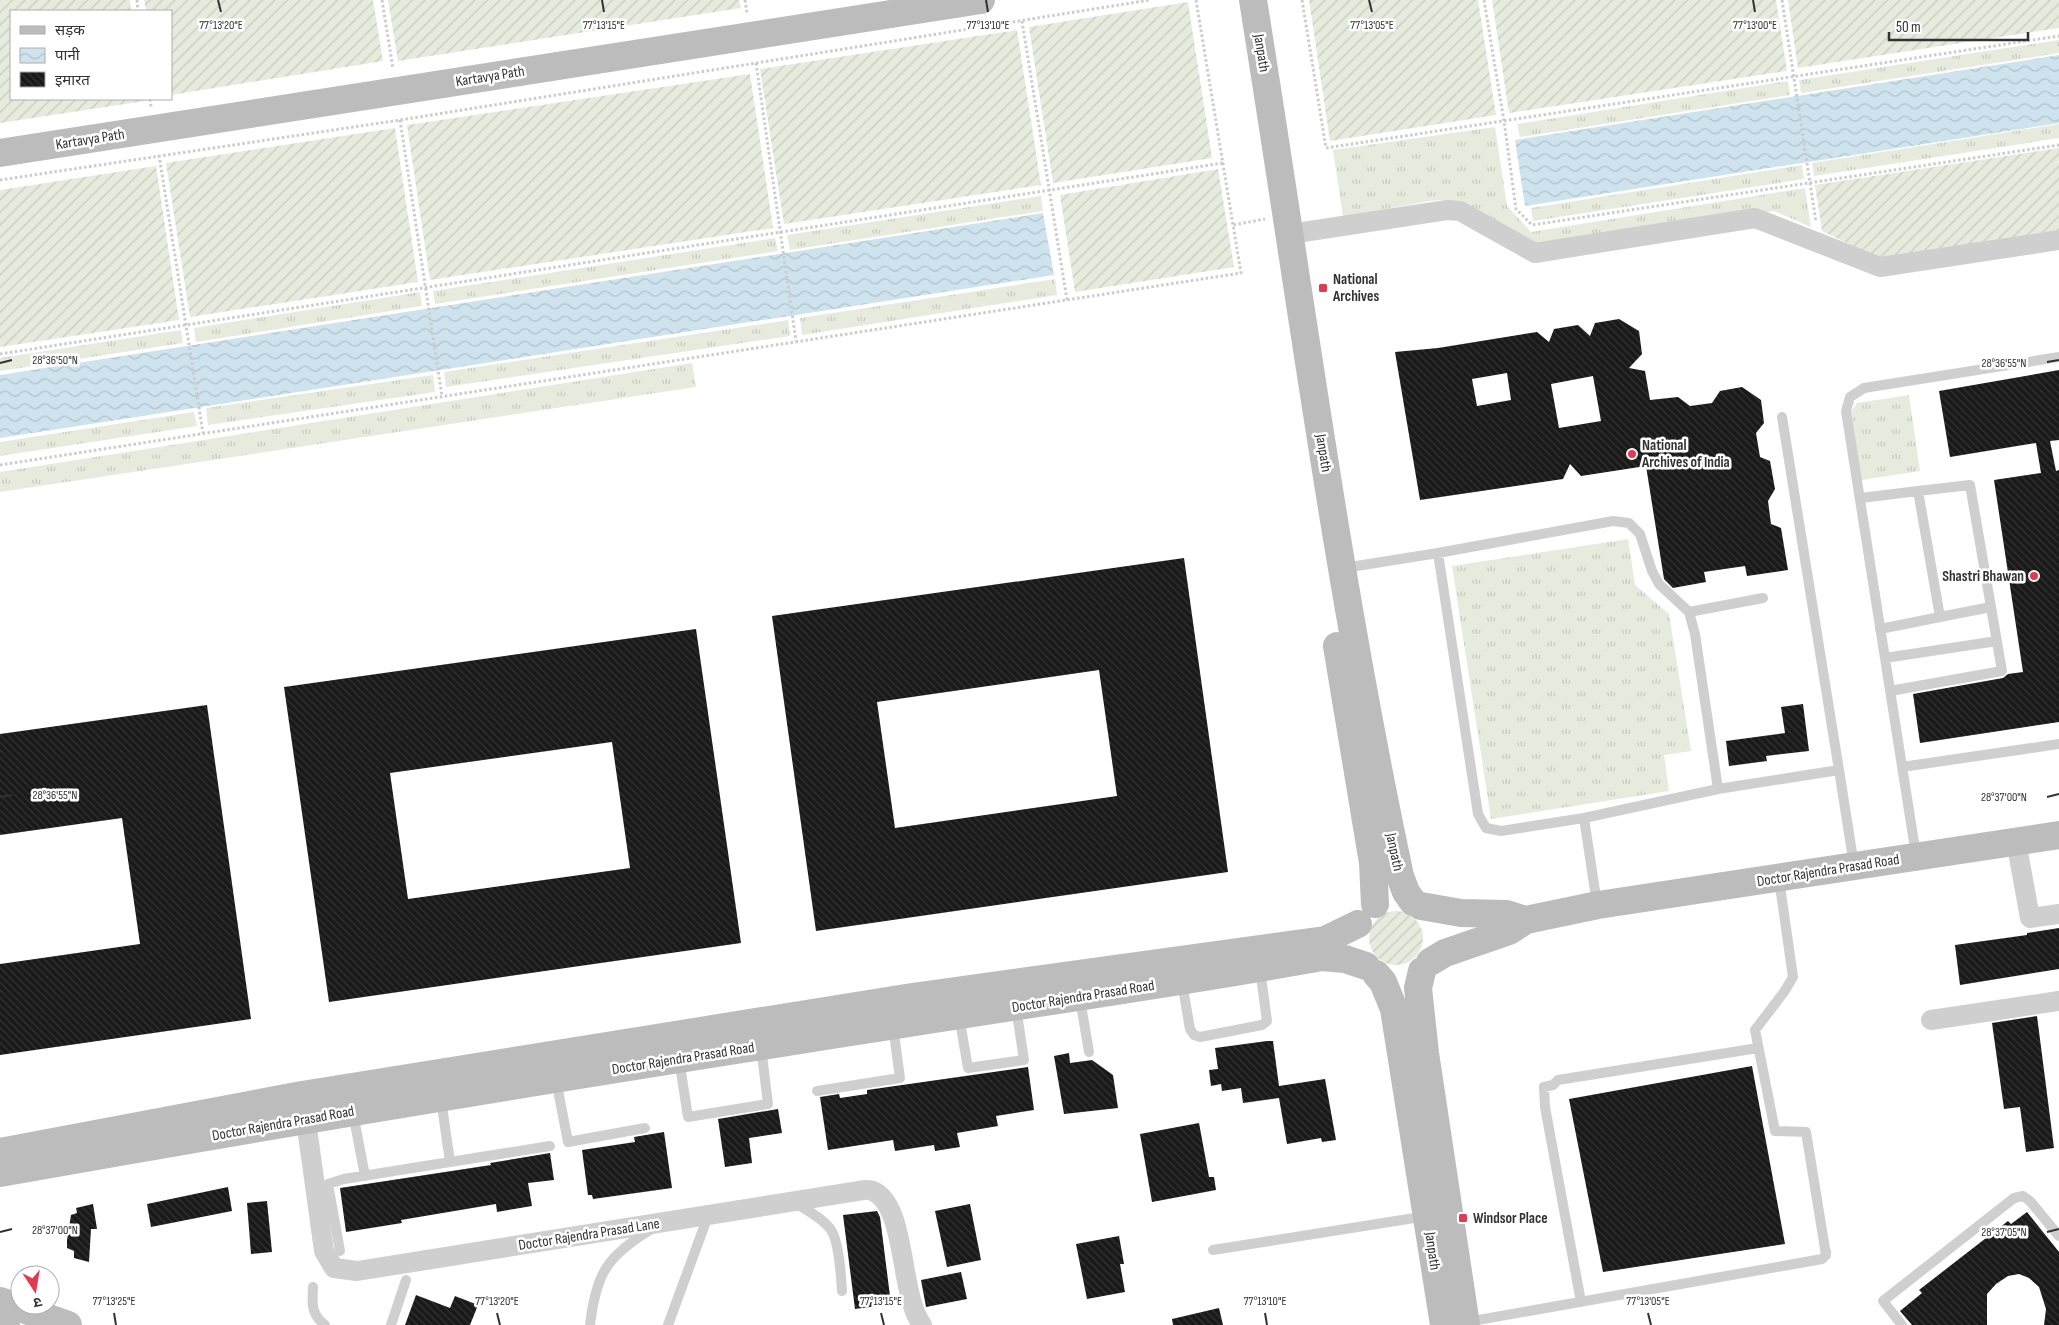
<svg xmlns="http://www.w3.org/2000/svg" width="2059" height="1325" viewBox="0 0 2059 1325" font-family="'Sofia Sans Condensed','Noto Sans Devanagari',sans-serif">
	<style>
		.grass { fill: url(#grass-tufts) }
		.garden { fill: url(#garden-furrows) }
		.water { fill: url(#water-waves) }
		.building { fill: url(#building-back-hatch); fill-rule: evenodd }
		.lines { fill: none; stroke-linecap: round; stroke-linejoin: round }
		.path { stroke: #ccc; stroke-width: 3; stroke-dasharray: 2.5 2.5; stroke-linecap: butt }
		.lane { stroke: #cfcfcf; stroke-width: 10 }
		.street { stroke: #cfcfcf; stroke-width: 20 }
		.secondary { stroke: #bcbcbc; stroke-width: 28 }
		.ticks { fill: none; stroke: #323232; stroke-width: 2 }
		.poi-dot { fill: #e43a51; stroke: #fff; stroke-width: 2 }
		.labels { text-anchor: middle; stroke-width: 5; stroke-linejoin: round; paint-order: stroke }
		.street-label { font-size: 15px; fill: #323232; stroke: #fff }
		.poi-label { font-size: 15px; font-weight: bold; fill: #323232; stroke: #fff; text-anchor: start }
		.ticks-label { font-size: 12px; text-anchor: middle; fill: #323232; stroke: #fff; stroke-width: 5; stroke-linejoin: round; paint-order: stroke }
	</style>
	<defs>
		<pattern id="grass-tufts" width="24" height="20" patternUnits="userSpaceOnUse" patternTransform="scale(1.25)"><rect width="24" height="20" fill="#e6ebde"/><path d="M3 7l-1-3M5 7V3M7 7l1-3M15 17l-1-3M17 17v-4M19 17l1-3" fill="none" stroke="#c6cabf"/></pattern>
		<pattern id="garden-furrows" width="10" height="10" patternUnits="userSpaceOnUse" patternTransform="scale(1.25)"><rect width="10" height="10" fill="#e6ebde"/><path d="M-1 1l2-2M0 10L10 0M9 11l2-2" fill="none" stroke="#c6cabf"/></pattern>
		<pattern id="water-waves" width="16" height="10" patternUnits="userSpaceOnUse" patternTransform="scale(1.25)"><rect width="16" height="10" fill="#cee3ed"/><path d="M0 5q4-4 8 0t8 0" fill="none" stroke="#b1c3cc"/></pattern>
		<pattern id="building-back-hatch" width="6" height="6" patternUnits="userSpaceOnUse" patternTransform="scale(1.25)"><rect width="6" height="6" fill="#191919"/><path d="M-1 5l2 2M0 0l6 6M5-1l2 2" fill="none" stroke="#323232"/></pattern>
	</defs>
	<rect width="100%" height="100%" fill="#fff"/>
	<path class="grass" d="M2059,40V53L1801,93L1799,80Z
		M1788,81L1790,95L1520,137L1517,124Z
		M2059,124V138L1814,176L1812,163Z
		M1495,127L1507,206L1531,232L1805,188L1811,227L1774,211L1535,246L1466,203L1441,200L1429,201L1343,217L1333,150Z
		M1802,165L1804,179L1533,221L1531,208Z
		M1041,196L1043,211L790,250L787,235Z
		M775,238L778,251L435,304L433,291Z
		M1055,279L1057,295L802,335L800,318Z
		M420,292L422,306L196,342L194,328Z
		M788,320L790,336L446,387L444,372Z
		M181,330L183,343L0,371V358Z
		M692,363L696,387L0,492V472Z
		M433,375L435,392L208,425L206,408Z
		M1909,395L1920,471L1861,480L1851,412L1857,403Z
		M194,412L197,426L0,456V442Z
		M1628,539L1635,585L1669,614L1691,751L1664,755L1669,791L1491,819L1452,566Z"/>
	<path class="garden" d="M0,0H130L131,11H11V99H144L145,101L0,123Z
		M144,0H373L383,61L171,95V11H146Z
		M388,0H739L741,8L398,61Z
		M1309,0H1478L1496,115L1330,141Z
		M1492,0H1776L1787,71L1509,113Z
		M1788,0H2059V28L1798,68Z
		M1188,2L1212,158L1053,183L1029,27Z
		M1017,30L1041,185L784,224L760,69Z
		M750,74L773,228L430,280L407,125Z
		M395,128L418,282L190,317L166,163Z
		M2059,148V230L1880,259L1822,231L1815,185Z
		M156,166L179,320L0,347V190Z
		M1218,169L1234,267L1075,292L1060,195Z
		M1369 938a27 27 0 1 1 54 0a27 27 0 1 1-54 0Z"/>
	<path class="water" d="M2059,55V123L1525,206L1515,140Z
		M1043,213L1054,275L0,438V375Z"/>
	<path class="building" d="M1619,319L1639,331L1642,354L1629,368L1645,371L1650,400L1678,397L1690,406L1712,403L1720,391L1742,387L1761,400L1764,423L1756,433L1760,457L1770,461L1775,489L1768,501L1771,524L1781,528L1788,570L1747,576L1745,566L1704,572L1706,582L1673,588L1664,579L1646,466L1581,476L1570,464L1563,479L1420,500L1395,352L1438,348L1537,332L1549,342L1554,329L1578,325L1590,336L1595,323ZM1507,373L1511,400L1477,406L1472,379ZM1593,376L1601,421L1559,428L1551,384Z
		M2059,370V440L2050,441L2056,471L2059,470V722L1920,743L1913,694L2003,678L2008,674L2023,672L1994,480L2041,473L2036,443L1950,457L1939,391Z
		M1184,558L1228,872L816,931L772,616ZM1099,670L1117,796L895,828L877,702Z
		M696,629L741,943L329,1002L284,687ZM612,742L630,868L408,899L390,773Z
		M1803,704L1809,751L1766,756L1767,761L1729,766L1726,741L1785,733L1781,707Z
		M207,705L251,1019L0,1055V964L140,944L122,818L0,835V734Z
		M2059,928V969L1960,985L1955,945L2027,935V933Z
		M2037,1016L2054,1148L2026,1152L2020,1107L2004,1109L1992,1023Z
		M1267,1041H1273L1279,1086L1325,1079L1336,1140L1322,1142L1321,1138L1287,1144L1279,1098L1243,1103L1241,1088L1222,1091L1221,1084L1211,1086L1209,1070L1218,1069L1215,1048Z
		M1069,1053L1070,1063L1092,1060L1113,1075L1118,1108L1064,1114L1054,1056Z
		M1752,1066L1785,1244L1603,1272L1569,1099Z
		M1028,1067L1034,1110L996,1116L998,1126L957,1133L960,1147L935,1151L934,1145L895,1151L893,1140L828,1150L820,1097L839,1094L840,1098L867,1094V1090Z
		M778,1109L782,1133L749,1138L752,1163L725,1167L718,1119Z
		M1199,1123L1209,1177H1214L1216,1190L1152,1202L1140,1134Z
		M664,1132L672,1188L593,1199L592,1195H588L582,1150L635,1142L634,1137Z
		M550,1153L554,1180L528,1183L532,1206L497,1212L496,1204L401,1220L402,1223L346,1232L340,1188L491,1165L490,1163Z
		M228,1187L232,1211L151,1227L147,1204Z
		M267,1201L272,1252L251,1254L247,1203Z
		M93,1204L97,1229H91L89,1262L74,1258V1251L67,1248V1240L71,1215L77,1213L76,1208Z
		M970,1204L981,1260L947,1267L935,1211Z
		M877,1211L880,1217L891,1304L855,1309L843,1215Z
		M2027,1212L2059,1252V1325H2044L2046,1309L2039,1287L2029,1278L2019,1274L2008,1276L1996,1284L1987,1294V1325H1912L1900,1311L1922,1293L1919,1290L2008,1221L2011,1224Z
		M1119,1236L1124,1264H1120L1125,1292L1087,1299L1076,1244Z
		M961,1272L967,1299L926,1307L921,1280Z
		M416,1295L450,1308L455,1296L478,1305L470,1325H405Z
		M1219,1308L1223,1325H1173L1172,1319Z"/>
	<g class="lines">
		<path class="path" d="M137,0L138,11
			M382,0L393,69
			M745,0L747,13
			M1196,0L1233,225
			M1302,0L1326,148L2059,36
			M1484,0L1504,121L1516,209L1532,225L2059,145
			M1782,0L1816,222
			M1022,21L1067,300
			M756,63L796,341
			M150,99L151,107
			M400,120L442,396
			M159,155L203,433
			M0,180L400,120L1150,0
			M0,354L1223,163
			M0,465L1241,273L1233,225L1265,219"/>
		<path class="lane" d="M1782,417L1839,770
			M1918,491L1970,485L1991,607L1940,617
			M1861,498L1918,491L1940,617L1880,629
			M1344,568L1438,553L1613,521L1629,523L1640,534L1652,571L1659,584L1689,612L1695,634L1718,789L1584,818L1501,831L1486,828L1478,814L1438,553
			M1689,612L1763,598
			M1885,658L1997,641
			M1890,691L2002,671L1991,607
			M1902,767L2059,744
			M1718,789L1839,770L1854,865
			M1584,818L1597,904
			M1916,855L1846,411L1850,397L1864,388L2059,357
			M1779,879L1793,977L1784,992L1755,1030L1775,1131L1806,1132L1826,1255
			M1182,982L1190,1029L1194,1035L1200,1037L1262,1025L1267,1021L1260,969
			M1080,999L1089,1052
			M959,1016L968,1068L1024,1060L1016,1007
			M679,1059L688,1117L768,1104L761,1047
			M556,1080L568,1142L645,1128
			M817,1091L900,1078L893,1026
			M441,1099L450,1162
			M353,1113L365,1176
			M794,1202C806,1210 823,1218 831,1230C839,1241 841,1276 842,1291
			M1213,1250L1427,1216
			M340,1251L328,1184L344,1179L550,1146
			M313,1287C312,1304 311,1314 325,1325
			M1581,1302L1545,1107L1544,1087L1553,1085L1558,1080L1758,1048
			M1467,1322L1822,1259L1826,1255V1251
			M391,1325L406,1280
			M590,1325C596,1274 607,1256 650,1230
			M668,1325L708,1216
			M1902,1325L1883,1301L2014,1198L2023,1196L2030,1201L2059,1236"/>
		<path class="street" d="M1290,234L1447,210L1460,211L1535,253L1755,218L1880,267L2059,240
			M2016,841L2030,918L2059,914
			M1931,1020L2059,1001
			M304,1106L324,1251L334,1268L357,1271L858,1191C863,1190 869,1189 873,1191C907,1206 899,1294 922,1325"/>
		<path class="secondary" d="M1253,0C1300,292 1338,586 1400,876L1406,892L1413,902
			M0,153L981,0
			M1337,646L1373,863L1375,904
			M1421,906L1461,913L1506,914L1526,920
			M1430,962L1445,953L1509,931L1526,920L1598,905L2059,835
			M1422,971L1418,988L1425,1053L1466,1325
			M1376,974L1383,982L1394,1009L1444,1325
			M0,1152L302,1095L912,997L1325,940L1358,924
			M0,1173C296,1120 593,1072 890,1026C1034,1003 1178,983 1322,957L1345,959L1366,966
			M0,1301L68,1325
			M0,1323L6,1325"/>
	</g>
	<path class="ticks" d="M218,0L221,12M602,0L604,12M986,0L988,12M1369,0L1372,12M1753,0L1755,12M2047,362L2059,360M0,363L12,360M0,797L12,795M2047,797L2059,794M0,1232L12,1229M2047,1232L2059,1229M114,1313L116,1325M497,1313L500,1325M881,1313L884,1325M1265,1313L1267,1325M1648,1313L1651,1325"/>
	<g class="poi-dot">
		<rect x="1318" y="283" width="10" height="10" rx="2.5"/>
		<circle cx="1632" cy="454" r="5"/>
		<circle cx="2034" cy="576" r="5"/>
		<rect x="1458" y="1213" width="10" height="10" rx="2.5"/>
	</g>
	<g class="labels">
		<g class="street-label">
			<text transform="translate(1262 53) rotate(81)" y="5">Janpath</text>
			<text transform="translate(490 76) rotate(-9)" y="5">Kartavya Path</text>
			<text transform="translate(90 139) rotate(-9)" y="5">Kartavya Path</text>
			<text transform="translate(1324 453) rotate(81)" y="5">Janpath</text>
			<text transform="translate(1395 852) rotate(78)" y="5">Janpath</text>
			<text transform="translate(1828 870) rotate(-9)" y="5">Doctor Rajendra Prasad Road</text>
			<text transform="translate(1083 996) rotate(-9)" y="5">Doctor Rajendra Prasad Road</text>
			<text transform="translate(683 1058) rotate(-9)" y="5">Doctor Rajendra Prasad Road</text>
			<text transform="translate(283 1123) rotate(-10)" y="5">Doctor Rajendra Prasad Road</text>
			<text transform="translate(589 1234) rotate(-9)" y="5">Doctor Rajendra Prasad Lane</text>
			<text transform="translate(1433 1251) rotate(82)" y="5">Janpath</text>
		</g>
		<g class="poi-label">
			<text x="1333" y="284">National<tspan x="1333" dy="17">Archives</tspan></text>
			<text x="1642" y="450">National<tspan x="1642" dy="17">Archives of India</tspan></text>
			<text x="2024" y="581" text-anchor="end">Shastri Bhawan</text>
			<text x="1473" y="1223">Windsor Place</text>
		</g>
	</g>
	<g class="ticks-label">
		<text x="221" y="29">77°13'20"E</text>
		<text x="604" y="29">77°13'15"E</text>
		<text x="988" y="29">77°13'10"E</text>
		<text x="1372" y="29">77°13'05"E</text>
		<text x="1755" y="29">77°13'00"E</text>
		<text x="55" y="364">28°36'50"N</text>
		<text x="2004" y="367">28°36'55"N</text>
		<text x="55" y="799">28°36'55"N</text>
		<text x="2004" y="801">28°37'00"N</text>
		<text x="55" y="1234">28°37'00"N</text>
		<text x="2004" y="1236">28°37'05"N</text>
		<text x="114" y="1305">77°13'25"E</text>
		<text x="497" y="1305">77°13'20"E</text>
		<text x="881" y="1305">77°13'15"E</text>
		<text x="1265" y="1305">77°13'10"E</text>
		<text x="1648" y="1305">77°13'05"E</text>
	</g>
	<rect x="10" y="10" width="162" height="90" fill="#ffffff" stroke="#adadad"/>
	<rect x="20" y="26" width="25" height="8" fill="#bcbcbc" stroke="#adadad"/>
	<text x="55" y="35" font-size="15" fill="#323232">सड़क</text>
	<rect x="20" y="48" width="25" height="15" fill="url(#water-waves)" stroke="#adadad"/>
	<text x="55" y="60" font-size="15" fill="#323232">पानी</text>
	<rect x="20" y="72" width="25" height="15" fill="url(#building-back-hatch)" stroke="#adadad"/>
	<text x="55" y="85" font-size="15" fill="#323232">इमारत</text>
	<g transform="translate(35 1290) rotate(168)"><circle r="24" fill="#ffffff" stroke="#adadad"/>
	<path d="M0-4L9 19L0 12L-9 19Z" fill="#e43a51"/>
	<text y="-8" font-size="14" font-weight="bold" text-anchor="middle" fill="#323232">उ</text>
	</g>
	<path d="M1889 32v8h139v-8" fill="none" stroke="#323232" stroke-width="2.5"/>
	<text x="1896" y="32" font-size="15" fill="#323232" stroke="#ffffff" stroke-width="4" paint-order="stroke">50 m</text>
</svg>
